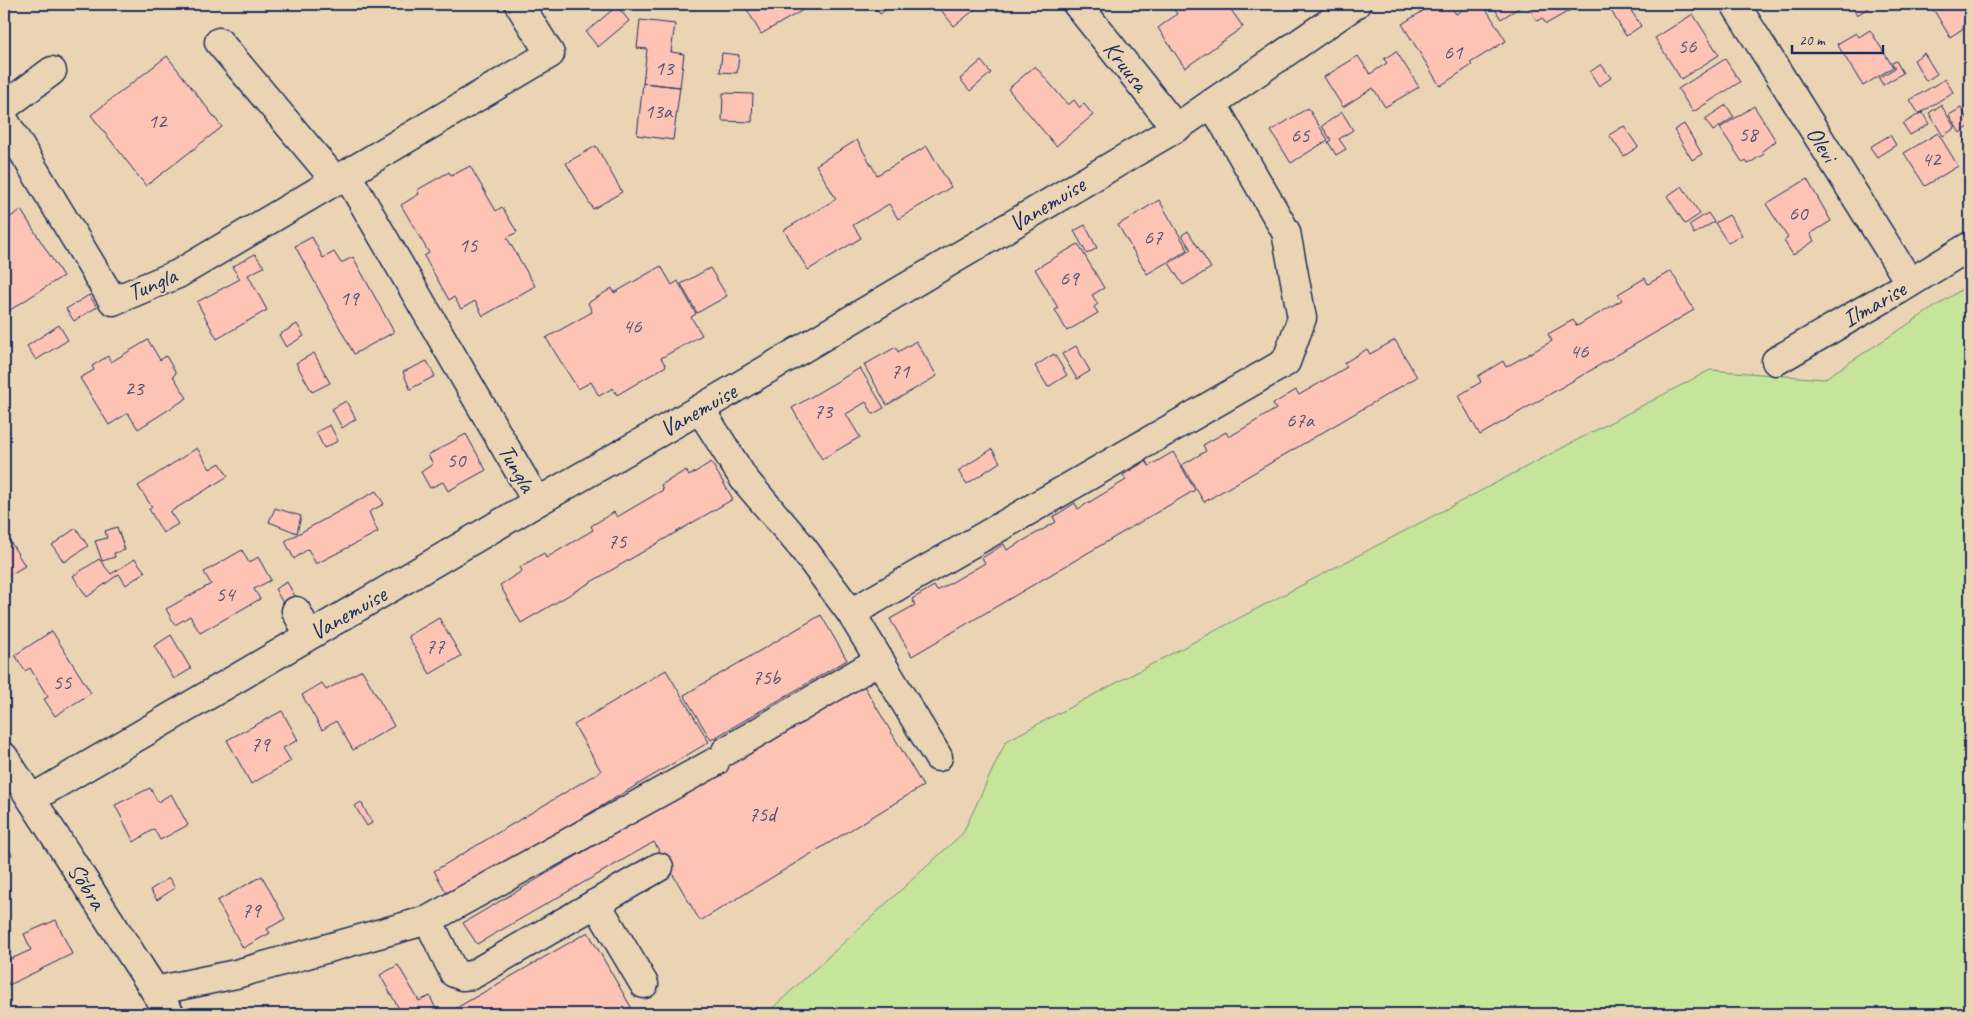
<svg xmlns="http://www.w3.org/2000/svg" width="1974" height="1018" viewBox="0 0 1974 1018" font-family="Caveat,sans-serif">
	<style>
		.green { fill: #c7e49b; stroke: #718a7c }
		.building { fill: #fdc3b5; stroke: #1b2f5e }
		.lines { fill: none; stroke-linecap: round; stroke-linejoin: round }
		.minor-casing { stroke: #1b2f5e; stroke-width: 31 }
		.minor { stroke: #ebd4b4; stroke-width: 28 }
		.labels { text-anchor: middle; stroke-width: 4; stroke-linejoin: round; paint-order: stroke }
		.number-label { font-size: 21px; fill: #545474 }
		.street-label { font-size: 24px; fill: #1b2f5e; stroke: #ebd4b4 }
	</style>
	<rect width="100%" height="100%" fill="#ebd4b4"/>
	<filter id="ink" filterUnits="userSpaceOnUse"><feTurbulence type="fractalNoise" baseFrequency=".02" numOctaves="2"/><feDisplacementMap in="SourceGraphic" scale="10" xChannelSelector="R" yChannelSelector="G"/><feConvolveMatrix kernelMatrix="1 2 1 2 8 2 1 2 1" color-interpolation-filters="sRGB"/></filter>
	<g filter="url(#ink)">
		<path class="green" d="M1970,284V1014H766L963,833L1006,741L1710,370L1824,379Z"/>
		<path class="building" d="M744,4H800L803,10L761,34Z
			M872,4H893L880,14Z
			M936,4H982L954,26Z
			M1170,4H1227L1243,27L1185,68L1158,28L1177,14Z
			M1434,4H1449L1456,14L1472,4H1483L1506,41L1470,63L1472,65L1440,86L1402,24Z
			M1492,4H1525L1501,19Z
			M1527,4H1581L1546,24L1542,18L1537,21Z
			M1619,4H1627L1641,26L1626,36L1610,9Z
			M1850,4H1875L1857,15Z
			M1930,4H1970V24L1950,37Z
			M617,6L629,21L598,47L586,32Z
			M1693,14L1719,55L1681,79L1655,38Z
			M640,20L675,24L671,52L684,54L680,87L643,83L647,49L637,48Z
			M1870,30L1893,67L1863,86L1837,44L1856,33L1859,37Z
			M1396,51L1419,87L1385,107L1373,88L1343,107L1324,77L1358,56L1370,74L1387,63L1384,59Z
			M722,53L739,55L737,73L720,72Z
			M1924,53L1937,74L1926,81L1914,60Z
			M167,56L222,127L146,186L91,115Z
			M1725,59L1740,82L1693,112L1678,89Z
			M981,61L991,73L970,91L960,79Z
			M1896,61L1903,73L1883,85L1879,78L1895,68L1892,63Z
			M1601,64L1611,78L1599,86L1590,72Z
			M1035,66L1068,105L1074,100L1080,108L1084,104L1093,115L1056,146L1008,89Z
			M1945,79L1953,92L1919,114L1910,100Z
			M643,83L680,87L673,140L637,135Z
			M723,93L753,94L752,122L722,121Z
			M1726,105L1734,117L1713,131L1705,119Z
			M1941,105L1955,128L1943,136L1929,113Z
			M1754,106L1776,141L1762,151L1764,154L1748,164L1746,161L1743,163L1720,128Z
			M1308,108L1328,140L1291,163L1271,131Z
			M1961,108L1970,123V126L1960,133L1949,115Z
			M1342,112L1353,130L1339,139L1346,149L1336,155L1328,142L1331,140L1322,126Z
			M1922,112L1929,124L1910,135L1903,124Z
			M1684,124L1702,154L1692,160L1674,130Z
			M1624,126L1638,147L1624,156L1609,135Z
			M1938,133L1958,166L1925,186L1904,153Z
			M1890,135L1896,145L1877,157L1870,147Z
			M857,140L877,175L927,146L951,187L898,219L889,204L853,225L861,238L808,270L784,230L836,199L816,165Z
			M596,146L622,192L593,209L566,163Z
			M470,166L496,211L502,207L517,232L507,238L535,286L483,316L475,301L461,309L454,297L449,300L424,256L429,253L401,205L419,194L417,190L449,172L451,176Z
			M1807,179L1831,221L1810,234L1814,241L1793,255L1784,241L1788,238L1766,204Z
			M1682,186L1700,214L1685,224L1667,196Z
			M1159,200L1188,250L1147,274L1118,225Z
			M21,210L63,276L4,314V280L8,278L4,271V221Z
			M1708,213L1714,222L1694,234L1689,225Z
			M1729,215L1742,235L1728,243L1715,223Z
			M1085,225L1097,248L1087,254L1074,231Z
			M1188,231L1211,268L1183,285L1169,263L1191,250L1182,235Z
			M312,237L323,258L334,252L341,263L353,257L394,332L354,354L295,246Z
			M1078,244L1104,288L1092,295L1098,304L1094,307L1098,313L1067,331L1055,310L1058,308L1035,269Z
			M255,254L264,267L248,275L267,310L217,339L197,302L240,279L232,267Z
			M661,266L672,285L678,281L680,285L696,314L691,317L702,335L661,358L666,366L617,395L613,388L599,396L591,382L578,389L546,338L592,312L588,303L612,288L614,293Z
			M710,268L727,296L697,313L681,284Z
			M1671,271L1694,310L1480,435L1458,396L1481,382L1478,376L1503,361L1506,367L1552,341L1548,334L1573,320L1577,326L1622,300L1618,294L1645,278L1648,284Z
			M89,295L97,307L74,321L66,309Z
			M297,324L304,336L286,347L279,335Z
			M59,325L68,340L36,360L27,346Z
			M148,340L160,360L166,356L176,373L173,376L187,398L138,429L128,413L109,425L80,378L94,370L92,366L108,356L111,362Z
			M1395,340L1417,377L1204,502L1182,465L1206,451L1203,445L1226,432L1229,437L1276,409L1273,404L1296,390L1299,395L1347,367L1344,363L1367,349L1370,354Z
			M916,341L937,376L887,405L864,365L896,347L898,352Z
			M1076,346L1090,371L1077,379L1062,354Z
			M314,353L330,383L312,392L296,363Z
			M1054,354L1067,375L1048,387L1035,366Z
			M427,361L435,376L410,389L403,372Z
			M860,368L884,408L873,414L866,402L846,414L860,437L822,459L792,408Z
			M346,401L356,419L342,428L332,409Z
			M330,425L338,441L324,448L316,432Z
			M466,434L486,470L448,491L443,482L430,488L421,472L433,464L428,455Z
			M197,448L210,469L220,463L228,476L170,512L178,524L163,533L149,509L152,507L138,486Z
			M992,449L1000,462L967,484L958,471Z
			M1173,452L1195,490L912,656L890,619L915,605L912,599L934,586L937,591L985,563L982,558L1004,544L1007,550L1056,522L1053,517L1075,503L1078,509L1126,480L1123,475L1146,461L1149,466Z
			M711,462L733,499L521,623L500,585L522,571L520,567L544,553L546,558L593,530L591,526L614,512L617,517L663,490L661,485L686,470L689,476Z
			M376,491L384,504L369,512L378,532L316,564L308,549L294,559L285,541Z
			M275,508L301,516L297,533L269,522Z
			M117,527L125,550L114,553L115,557L102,561L95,541L107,538L105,531Z
			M76,528L88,546L64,562L52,545Z
			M4,531L25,566L4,578Z
			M242,550L249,563L258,557L271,580L254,589L260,599L200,633L190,616L175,625L166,609L211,584L204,572Z
			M99,559L111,574L135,559L145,572L126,585L119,574L87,597L73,576Z
			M287,582L296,598L284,605L275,589Z
			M821,615L847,660L711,740L684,695Z
			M439,618L461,656L430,674L408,636Z
			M52,631L91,693L55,716L44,699L48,697L30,668L25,671L15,655Z
			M171,635L191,669L174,679L154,646Z
			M362,670L394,726L353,750L336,721L322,730L302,695L322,683L326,690Z
			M666,670L709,742L449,897L434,871L601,771L574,725Z
			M864,686L923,786L700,921L654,842L477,944L463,923Z
			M282,711L298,740L283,748L291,761L251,784L227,740Z
			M150,788L158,802L171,794L188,825L160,840L154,829L134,842L115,805Z
			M361,802L372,823L367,826L355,806Z
			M4,835L12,855L9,856L10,859L4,862Z
			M262,876L285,919L267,929L270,933L243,948L217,901Z
			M169,878L175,888L157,900L150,890Z
			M56,920L72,954L9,985L4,974V962L31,950L24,934Z
			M588,932L631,1007L618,1014H446Z
			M398,965L419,1001L430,996L438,1014H402L380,975Z"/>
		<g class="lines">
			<g class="minor-casing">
				<path id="minor" d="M1077,4L1176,128
					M1735,4L1910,283
					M219,42L336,181
					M4,107L52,71
					M4,120L113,301L178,274L550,54L519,4
					M347,175L537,502
					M1776,361L1900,289L1970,246
					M700,409L744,479L802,547L851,613
					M296,611L309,635
					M726,751L880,660
					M4,757L170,1014
					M938,757L851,613L1286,362L1302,318L1286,232L1212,103
					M31,799L537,502L700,409L1176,128L1356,4
					M596,903L644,984
					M428,920L454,973L462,976L472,975L659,867
					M155,991L236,974L428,920L715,762"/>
			</g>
			<use href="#minor" class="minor"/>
		</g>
	</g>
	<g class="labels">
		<g class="number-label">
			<text x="1687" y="53">56</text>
			<text x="1453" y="59">61</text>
			<text x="664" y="75">13</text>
			<text x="658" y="118">13a</text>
			<text x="157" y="128">12</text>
			<text x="1748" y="141">58</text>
			<text x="1300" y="142">65</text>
			<text x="1931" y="166">42</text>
			<text x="1798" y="220">60</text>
			<text x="1153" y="244">67</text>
			<text x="468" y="252">15</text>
			<text x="1069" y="285">69</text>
			<text x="349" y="305">19</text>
			<text x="632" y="333">46</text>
			<text x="1579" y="358">46</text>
			<text x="900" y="378">71</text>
			<text x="134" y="395">23</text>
			<text x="823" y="418">73</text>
			<text x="1300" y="427">67a</text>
			<text x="456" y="467">50</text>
			<text x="617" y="548">75</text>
			<text x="225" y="601">54</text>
			<text x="435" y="653">77</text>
			<text x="766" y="684">75b</text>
			<text x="62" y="689">55</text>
			<text x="260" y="751">79</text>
			<text x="762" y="821">75d</text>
			<text x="251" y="917">79</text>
		</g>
		<g class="street-label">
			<text transform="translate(1126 66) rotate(52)" y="8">Kruusa</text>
			<text transform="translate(1822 144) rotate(58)" y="8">Olevi</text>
			<text transform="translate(1047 204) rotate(-31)" y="8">Vanemuise</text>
			<text transform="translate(152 284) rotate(-23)" y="8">Tungla</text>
			<text transform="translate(1874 304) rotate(-30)" y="8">Ilmarise</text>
			<text transform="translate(698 410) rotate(-30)" y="8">Vanemuise</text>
			<text transform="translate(517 468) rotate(60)" y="8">Tungla</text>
			<text transform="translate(348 613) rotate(-30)" y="8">Vanemuise</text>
			<text transform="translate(87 886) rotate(57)" y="8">Sõbra</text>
		</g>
	</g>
	<rect width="1974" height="1018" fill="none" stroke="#ebd4b4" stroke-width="20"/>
	<rect x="10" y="10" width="1954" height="998" fill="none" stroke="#1b2f5e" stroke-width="2" filter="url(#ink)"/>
	<path d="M1792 45v8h91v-8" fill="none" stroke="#1b2f5e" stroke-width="2.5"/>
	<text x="1799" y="45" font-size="15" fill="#1b2f5e" stroke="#ebd4b4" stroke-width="4" paint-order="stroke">20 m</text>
</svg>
